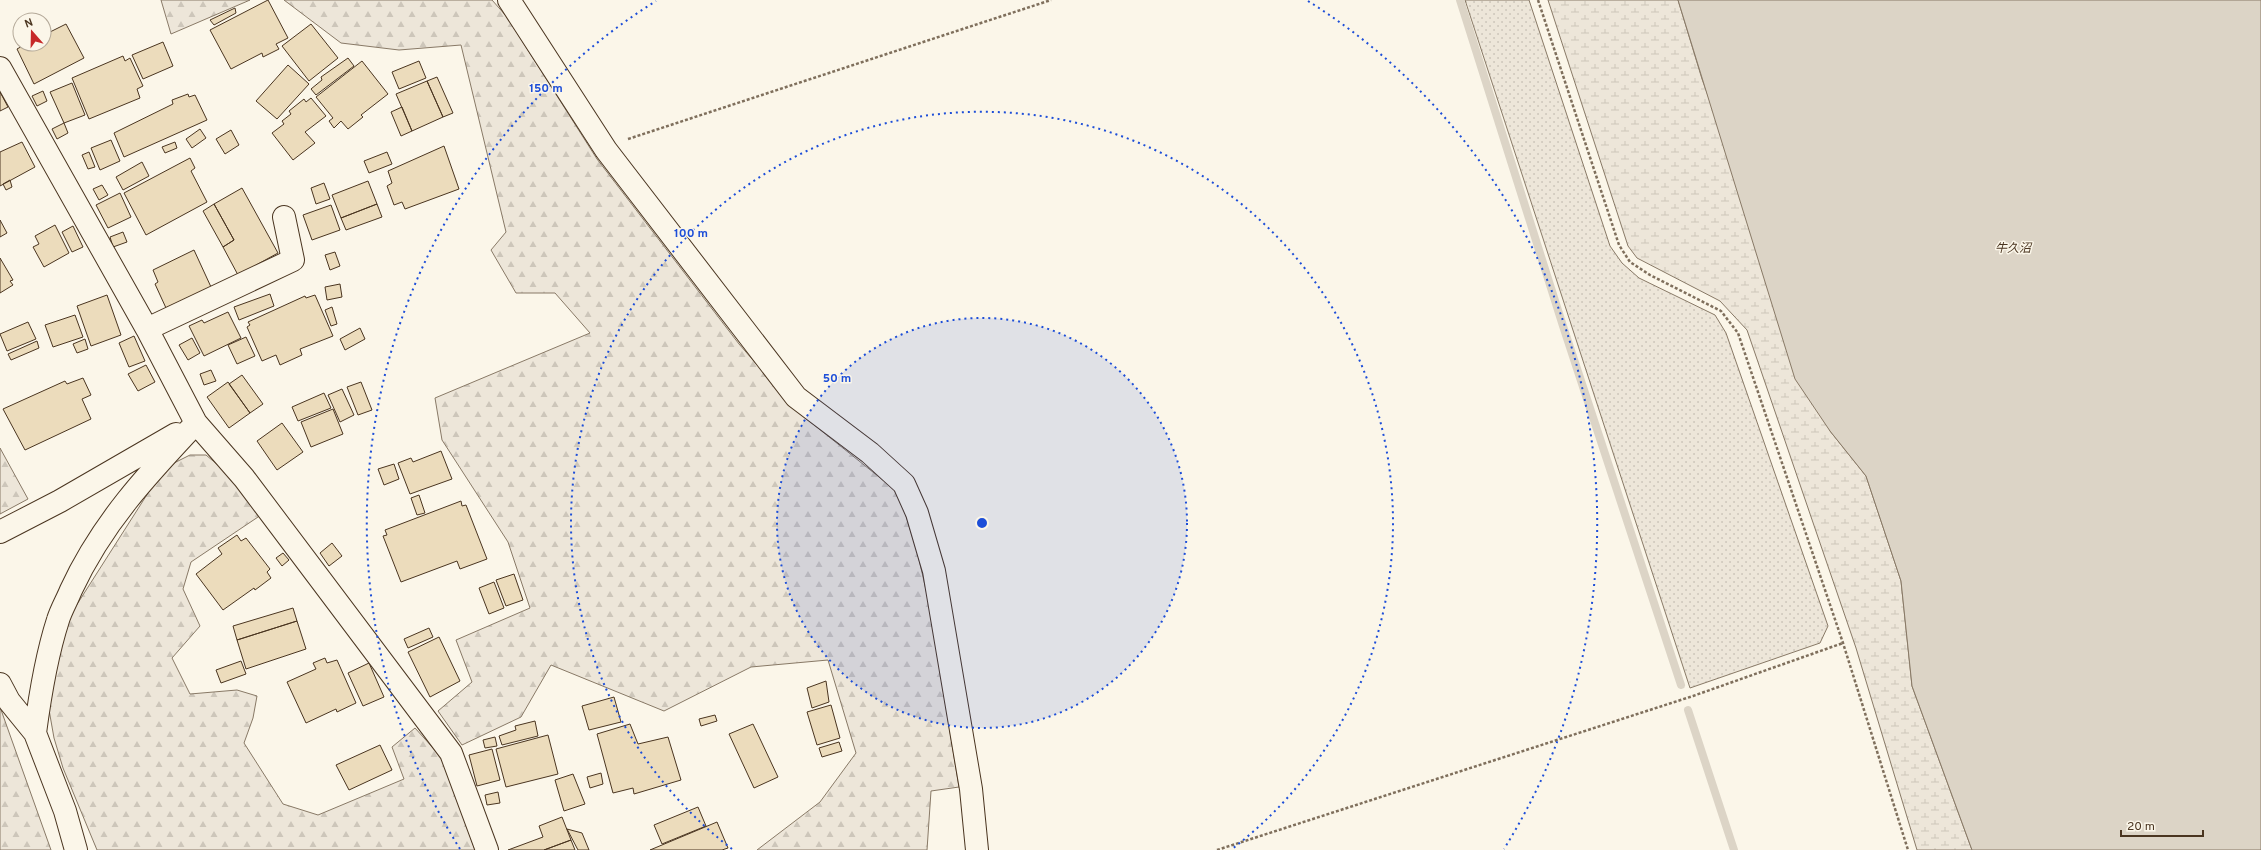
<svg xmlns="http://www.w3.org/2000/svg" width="2261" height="850" viewBox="0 0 2261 850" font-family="Overpass,'Noto Sans JP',sans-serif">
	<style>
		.grass { fill: url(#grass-dots); stroke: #887966 }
		.forest { fill: url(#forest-firs); stroke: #887966 }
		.wetland { fill: url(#wetland-marsh); stroke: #887966 }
		.water { fill: #dcd4c6; stroke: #887966 }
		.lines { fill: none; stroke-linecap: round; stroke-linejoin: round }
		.stream { stroke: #dcd4c6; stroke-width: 8 }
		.building { fill: #ecdcbc; stroke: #4a3520 }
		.minor-casing { stroke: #4a3520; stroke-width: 24 }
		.path { stroke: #7f6f5c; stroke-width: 2.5; stroke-dasharray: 3 2; stroke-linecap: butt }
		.minor { stroke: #fbf6e9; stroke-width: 22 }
		.ring { fill: none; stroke: #1d4ed8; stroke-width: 2; stroke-dasharray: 2 4 }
		.labels { text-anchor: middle; stroke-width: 3; stroke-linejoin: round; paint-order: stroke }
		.water-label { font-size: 12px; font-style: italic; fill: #4a3520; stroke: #fbf6e9 }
		.centre { fill: #1d4ed8; stroke: #fbf6e9; stroke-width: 2 }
		.ring-label { font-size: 12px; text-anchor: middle; font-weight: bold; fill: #1d4ed8; stroke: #fbf6e9; stroke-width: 3; stroke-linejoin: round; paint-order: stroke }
	</style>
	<defs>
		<pattern id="grass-dots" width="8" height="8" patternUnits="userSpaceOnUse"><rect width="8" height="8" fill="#ede6d9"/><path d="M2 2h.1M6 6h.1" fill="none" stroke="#cdc6ba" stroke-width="1.8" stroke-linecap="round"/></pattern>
		<pattern id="forest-firs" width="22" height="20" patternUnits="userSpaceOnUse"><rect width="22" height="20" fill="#ede6d9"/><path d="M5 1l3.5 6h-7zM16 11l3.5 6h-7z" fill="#cdc6ba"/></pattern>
		<pattern id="wetland-marsh" width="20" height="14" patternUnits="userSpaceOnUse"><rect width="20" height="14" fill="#ede6d9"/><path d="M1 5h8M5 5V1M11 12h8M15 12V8" fill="none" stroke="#cdc6ba"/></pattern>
	</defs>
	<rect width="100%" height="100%" fill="#fbf6e9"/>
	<path class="grass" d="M1465,0H1529L1610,246L1622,263L1639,278L1715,315L1726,333L1828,626L1820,643L1690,688Z"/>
	<path class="forest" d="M161,0H250L171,34Z
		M284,0H492L507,17L597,159L739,344L798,412L899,493L918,555L929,603L959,787L931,791L927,850H757L820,802L856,753L828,660L751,667L664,711L551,665L521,717L462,745L438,711L472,682L456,640L530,608L508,542L442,440L435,398L590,333L555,293H516L491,250L506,232L461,45L399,50L341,43Z
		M0,448L28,499L0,514Z
		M190,455H206L231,476L261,515L191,562L183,589L200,626L172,658L190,694L237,690L257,696L253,718L244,743L283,804L318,815L404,779L392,747L415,728L443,759L475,850H97L63,768L54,738L48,704L67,620L164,468Z
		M0,707L51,850H0Z"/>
	<path class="wetland" d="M1548,0H1678L1702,79L1830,431L1866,476L1901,581L1912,686L1972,850H1917L1856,648L1747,330L1720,301L1637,258L1628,246Z"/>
	<path class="water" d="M1678,0H2261V850H1972L1912,686L1901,581L1866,476L1830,431L1795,379Z"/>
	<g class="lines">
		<path class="stream" d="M1460,0L1563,326L1681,685
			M1688,710L1734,850"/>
	</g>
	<path class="building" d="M268,0L288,38L276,44L279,49L263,57L262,53L231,69L210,30Z
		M235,8L236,13L214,25L210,20Z
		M66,24L84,58L34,84L17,49L26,44H44V35Z
		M311,24L338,58L309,81L282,46Z
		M163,42L173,66L143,79L132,55Z
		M123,56L125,61L130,58L143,86L137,89L140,98L89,119L72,78Z
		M348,58L354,66L316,95L311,89L322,80L321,77Z
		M362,61L388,94L361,115L363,117L348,129L341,121L334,128L329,121L333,118L316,97Z
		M419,61L426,78L399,89L392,72Z
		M288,65L309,84L277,119L256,101Z
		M437,77L453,113L443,117L427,81Z
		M427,81L443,117L412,131L396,94Z
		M72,83L85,115L64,123L50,92Z
		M43,91L47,101L37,106L32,96Z
		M0,92L8,107L0,111Z
		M188,94L189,97L195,95L207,120L124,157L114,133L173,104L172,100Z
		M311,98L326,116L305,132L315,143L293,160L272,133L284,124L282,121L291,114L289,111L304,99L306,102Z
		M402,107L412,131L401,136L391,112Z
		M64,123L68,133L57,139L52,129Z
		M200,129L206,138L192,148L186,139Z
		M231,130L239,145L225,154L216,139Z
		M111,140L120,161L100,170L91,148Z
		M22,142L35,167L0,186V152Z
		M175,142L177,148L165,153L162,147Z
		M444,146L459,189L405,209L402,202L394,205L387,186L392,183L388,171Z
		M89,152L95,167L88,169L82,155Z
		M387,152L392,164L369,173L364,161Z
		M190,158L195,168L191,171L207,202L146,235L124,193Z
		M142,162L149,176L123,190L116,177Z
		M10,180L12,187L6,190L3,184Z
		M368,181L377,204L341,218L332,195Z
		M324,183L330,199L316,204L311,188Z
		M102,185L108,195L99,200L93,189Z
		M242,188L278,253L238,275L223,247L234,240L214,204Z
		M120,193L131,217L108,228L96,205Z
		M214,204L234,240L223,247L203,211Z
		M377,204L382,217L346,230L341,218Z
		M331,205L340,230L312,240L303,215Z
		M0,220L7,233L0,237Z
		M55,225L69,253L44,267L33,247L39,244L35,236Z
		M73,226L83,247L72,252L62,232Z
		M123,232L127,242L113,247L110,237Z
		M194,250L211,287L166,308L155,284L158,282L153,270Z
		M335,252L340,266L330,270L325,255Z
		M0,258L13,280L10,281L13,285L0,293Z
		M340,284L342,297L327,300L325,287Z
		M270,294L274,306L239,320L234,307Z
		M107,295L121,335L91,346L77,306Z
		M315,295L333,336L300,349L302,355L280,365L276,355L262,361L247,327L250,325L248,322L305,296L306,298Z
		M332,307L337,324L331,326L325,310Z
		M228,312L241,338L204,356L189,326L202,320L204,323Z
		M75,315L83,337L53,347L45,325Z
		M28,322L36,339L7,351L0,334Z
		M360,328L365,339L345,350L340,339Z
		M134,336L145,361L129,367L119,343Z
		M246,337L255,356L237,364L228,345Z
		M192,338L200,353L188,360L179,345Z
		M85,339L88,349L77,353L73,344Z
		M37,341L39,348L11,360L8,354Z
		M146,365L155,382L138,391L128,374Z
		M211,370L216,381L204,385L200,374Z
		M242,375L263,404L250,413L229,384Z
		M83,378L91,395L82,399L91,419L25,450L3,409L65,381L67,384Z
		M228,382L250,413L229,428L207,397Z
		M361,382L372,410L358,415L347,387Z
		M342,389L354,415L340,422L328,395Z
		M324,393L331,408L298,421L292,407Z
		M333,409L343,434L311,447L301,422Z
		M282,423L303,452L277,470L257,441Z
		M441,451L452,479L410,494L398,463L411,458L413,462Z
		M394,464L399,479L384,485L378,469Z
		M419,495L425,513L417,515L411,498Z
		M461,501L462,506L466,505L487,559L460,569L457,561L401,582L383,536L387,535L385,530Z
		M237,535L241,541L246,538L270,569L267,572L271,578L255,590L254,588L223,610L196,574L222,554L218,548Z
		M332,543L342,556L329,566L320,553Z
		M283,553L289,560L282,566L276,558Z
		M514,574L523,600L506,606L496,580Z
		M494,582L504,608L489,614L479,588Z
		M293,608L297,621L237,640L233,626Z
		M297,621L306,649L246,669L237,640Z
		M429,628L433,637L408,648L404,639Z
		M439,637L460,681L430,697L408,652Z
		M325,658L327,663L337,660L356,703L337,712L336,709L306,723L287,682L316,669L313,663Z
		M241,661L246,674L221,683L216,670Z
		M369,663L384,697L363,706L348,673Z
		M826,681L829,702L812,708L807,688Z
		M614,697L621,722L589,730L582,706Z
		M831,705L840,738L817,745L807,712Z
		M715,715L717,721L701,726L699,719Z
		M535,721L538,736L502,745L499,736L516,730L515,726Z
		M630,724L638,744L668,737L681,780L634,794L633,788L613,793L597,734Z
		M753,724L778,777L754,788L729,734Z
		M548,735L558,774L506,787L496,749Z
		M495,737L497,746L485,748L483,740Z
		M839,742L842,751L822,757L819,748Z
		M380,745L392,770L349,790L336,765Z
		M492,749L500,780L477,786L469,755Z
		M601,773L603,784L590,788L587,777Z
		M573,774L585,804L564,811L555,780Z
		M498,792L500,803L487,805L485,795Z
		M698,807L706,826L662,844L654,825Z
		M562,817L571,840L544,850H508L543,837L539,826Z
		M717,822L728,848L722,850H650Z
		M567,829L582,833L589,850H578Z
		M571,840L575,850H544Z"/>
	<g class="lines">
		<g class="minor-casing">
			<path id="minor" d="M509,0L606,150L796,397L870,453L904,484L917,513L934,571L971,789L977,850
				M0,68L147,329L196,423L244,478L451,753L487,850
				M147,329L293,260L284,217
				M0,532L60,501L176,434
				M0,684L9,701L35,733L65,811L76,850
				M35,733C40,695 46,657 58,620C61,610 67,600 71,590C102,523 147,475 196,423"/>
		</g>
		<path class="path" d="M1538,0L1619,245L1630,262L1650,275L1721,311L1738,333L1843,643L1908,850
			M628,139L1051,0
			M1217,850L1693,696L1843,643"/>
		<use href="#minor" class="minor"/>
	</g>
	<circle cx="982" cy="523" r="205" fill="#1d4ed8" fill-opacity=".12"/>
	<g class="ring">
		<circle cx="982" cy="523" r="205"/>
		<path d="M732 849A411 411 0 1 1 1232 849"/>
		<path d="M460 849A616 616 0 0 1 656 1M1308 1A616 616 0 0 1 1504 849"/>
	</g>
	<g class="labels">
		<g class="water-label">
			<text x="2013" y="252">牛久沼</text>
		</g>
	</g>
	<circle cx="982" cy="523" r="6" class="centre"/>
	<g class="ring-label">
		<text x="546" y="92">150 m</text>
		<text x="691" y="237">100 m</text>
		<text x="837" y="382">50 m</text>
	</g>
	<g transform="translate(32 32) rotate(340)"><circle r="19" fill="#fbf6e9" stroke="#b4a999"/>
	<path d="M0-3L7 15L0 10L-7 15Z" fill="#c62828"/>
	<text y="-6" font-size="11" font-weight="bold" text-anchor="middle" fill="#4a3520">N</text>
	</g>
	<path d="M2121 830v6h82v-6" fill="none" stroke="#4a3520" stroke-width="2"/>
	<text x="2127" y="830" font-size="12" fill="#4a3520" stroke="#fbf6e9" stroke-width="3" paint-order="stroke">20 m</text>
</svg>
